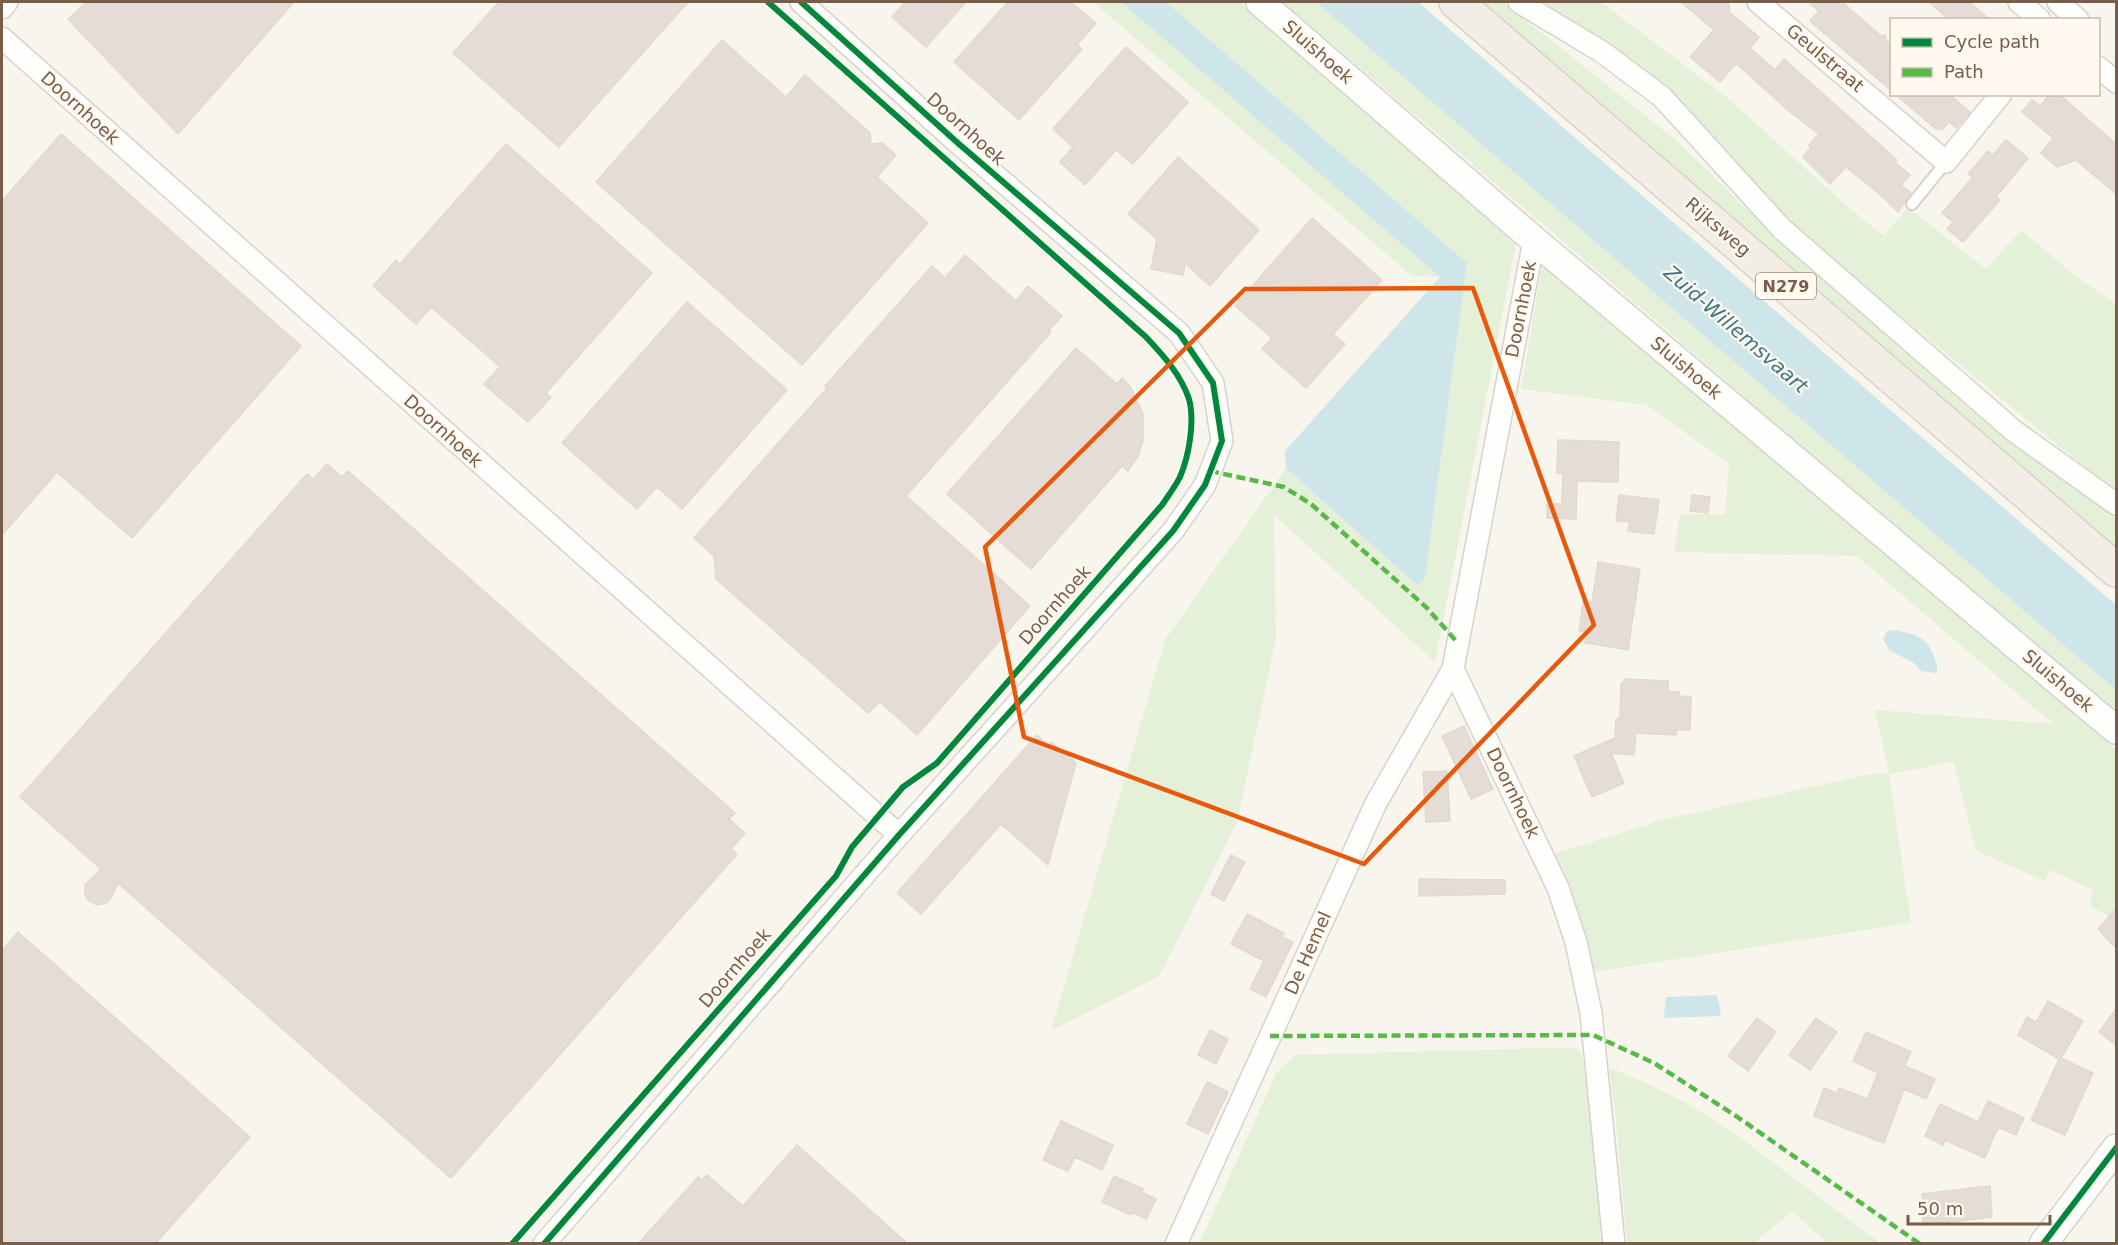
<svg xmlns="http://www.w3.org/2000/svg" width="2118" height="1245" viewBox="0 0 2118 1245" font-family="'DejaVu Sans',sans-serif">
	<style>
		.green { fill: #e4f0d8 }
		.water { fill: #cee6e9 }
		.building { fill: #e5ddd5; stroke: #e1d8cf; stroke-width: 1.5 }
		.lines { fill: none; stroke-linecap: round; stroke-linejoin: round }
		.service-casing { stroke: #d7d2cb; stroke-width: 14 }
		.minor-casing { stroke: #d7d2cb; stroke-width: 24 }
		.tertiary-casing { stroke: #d7d2cb; stroke-width: 30 }
		.primary-casing { stroke: #dad1ca; stroke-width: 36 }
		.service { stroke: #fefefc; stroke-width: 10 }
		.minor { stroke: #fefefc; stroke-width: 21 }
		.tertiary { stroke: #fefefc; stroke-width: 27 }
		.primary { stroke: #f2eee6; stroke-width: 33 }
		.quiet { stroke: #58b947; stroke-width: 4.5; stroke-dasharray: 9 4.5; stroke-linecap: butt }
		.cycleway-casing { stroke: #fff9ef; stroke-width: 10 }
		.cycleway { stroke: #00873e; stroke-width: 6 }
		.marked { fill: none; stroke: #e8590c; stroke-width: 4.5; stroke-linejoin: round }
		.labels { text-anchor: middle; stroke-width: 4.5; stroke-linejoin: round; paint-order: stroke }
		.shield { fill: #fff9ef; stroke: #a08c7c; stroke-width: 1.5 }
		.shield-label { font-size: 16px; font-weight: bold; fill: #785d4b }
		.street-label { font-size: 18px; fill: #785d4b; stroke: #fff9ef }
		.water-label { font-size: 20px; font-style: italic; fill: #417684; stroke: #fff9ef }
	</style>
	<rect width="100%" height="100%" fill="#f8f5ed"/>
	<path class="green" d="M1093,2H1121L1440,277L1412,276Z
		M1166,2H1240L1517,238L1435,662L1274,515L1276,638L1237,823L1159,976L1051,1031L1165,640L1286,468L1418,586L1425,577L1467,263Z
		M1283,2H1316L2116,690V715L1897,530L1690,350Z
		M1468,2H1503L1677,141L1786,247L1850,303L2116,517V552Z
		M1538,2H1601L1729,99L1839,199L1876,230L1884,235L1908,207L1986,269L2021,230L2078,278L2116,304V493L1864,286L1800,230L1744,177Z
		M1543,261L2116,750V919L2090,907L2093,890L2050,870L2045,881L1976,851L1954,762L1889,774L1911,923L1593,972L1554,854L1665,819L1876,773H1889L1875,710L2053,724L1857,556L1674,552L1680,514H1725L1729,464L1647,405L1521,389Z
		M1542,1048H1575L1582,1054L1596,1163L1601,1243L1199,1244L1277,1072L1296,1055Z
		M1609,1068L1645,1082L1684,1102L1733,1132L1880,1243H1827L1792,1211L1754,1243H1627L1615,1112Z"/>
	<path class="water" d="M1121,2H1166L1467,263L1425,577L1418,586L1286,468L1285,451L1440,277Z
		M1316,2H1418L2116,605V690Z
		M1895,630C1917,635 1927,636 1935,659C1937,665 1938,667 1936,673L1921,671L1914,663L1889,650L1883,639L1887,631Z
		M1717,995L1721,1014L1719,1016L1665,1018L1664,1016L1666,997Z"/>
	<path class="building" d="M87,2H294L178,134L68,19Z
		M499,2H688L559,147L453,53Z
		M905,2H966L926,47L892,17Z
		M1008,2H1071L1096,23L1077,45L1082,49L1019,120L954,62Z
		M1681,2H1729V12L1759,37L1750,48L1775,70L1784,59L1897,160L1895,162L1910,175L1901,185L1911,193L1898,212L1883,197L1846,167L1830,184L1803,157L1811,147L1809,145L1819,134L1790,112L1736,63L1720,82L1690,57L1714,30Z
		M1808,2H1842L1881,36L1885,35L1886,40L1892,45V91L1810,21L1819,11Z
		M1929,2H1969L1990,20H1950Z
		M722,40L786,97L805,75L870,133L871,144L882,143L896,155L877,177L928,223L802,365L596,182Z
		M1126,47L1188,102L1133,164L1116,150L1085,185L1060,162L1073,147L1053,129Z
		M1895,94H1949L1970,112L1956,128L1949,122L1942,129H1936Z
		M2050,94H2059L2116,144V194L2076,160L2057,167L2041,153L2053,138L2022,112L2032,100L2040,106Z
		M61,134L301,346L132,538L57,472L2,535V201Z
		M2006,140L2028,158L1996,197L2000,200L1963,242L1947,229L1953,222L1942,213L1973,177L1968,174L1988,151L1993,155Z
		M506,144L652,273L546,393L551,397L528,422L484,384L500,367L466,337L431,307L416,324L373,286L396,260L400,264Z
		M1178,157L1259,230L1210,286L1185,263L1183,275L1151,269L1157,239L1128,214Z
		M1312,218L1382,280L1333,334L1345,344L1306,388L1262,349L1272,338L1235,306Z
		M965,255L1016,301L1028,286L1062,316L1049,330L1051,332L906,496L1030,606L917,735L880,702L868,713L716,579L714,556L694,538L827,388L825,386L932,266L945,278Z
		M687,302L787,390L682,509L657,487L637,509L562,443Z
		M1076,348L1117,384L1122,378L1131,388L1143,414V441L1138,456L1128,471L1122,466L1031,569L947,494Z
		M1558,440L1619,442L1618,482L1577,481L1576,519L1547,518V504H1562L1563,473H1557Z
		M327,464L342,477L348,471L735,813L729,819L745,833L731,849L737,854L451,1178L118,883L111,898L106,903L97,905L89,901L85,894V885L101,869L20,797L307,474L313,479Z
		M1619,495L1659,500L1654,534L1628,531L1630,522L1616,521Z
		M1692,495L1710,497L1708,513L1690,511Z
		M1598,562L1640,569L1628,650L1585,643L1587,632L1579,631L1583,601L1592,602Z
		M1624,679L1668,681V692H1679V696L1691,697L1690,730H1676V735L1636,733L1634,755L1611,753L1624,783L1592,797L1574,756L1615,738L1616,720L1620,718L1621,683H1624Z
		M1464,726L1493,789L1471,799L1442,736Z
		M1037,735L1048,745L1051,742L1076,763L1048,865L1001,824L921,914L897,893Z
		M1447,771L1450,821L1426,822L1423,772Z
		M1231,855L1245,862L1224,901L1211,894Z
		M1419,879L1505,880V894L1419,896Z
		M2116,909V948L2098,929Z
		M1247,914L1284,933L1282,937L1293,942L1266,997L1250,989L1264,961L1231,944Z
		M18,932L250,1137L155,1244H2V951Z
		M2048,1001L2083,1021L2061,1058L2093,1073L2065,1135L2031,1120L2059,1059L2018,1035L2027,1017L2036,1022Z
		M2116,1009V1045L2099,1032Z
		M1757,1018L1776,1032L1748,1071L1728,1056Z
		M1816,1018L1837,1032L1810,1070L1789,1055Z
		M1210,1030L1228,1039L1216,1064L1198,1055Z
		M1866,1032L1911,1052L1905,1066L1935,1079L1926,1099L1904,1089L1884,1143L1814,1116L1824,1088L1837,1093L1839,1088L1867,1099L1878,1073L1853,1061Z
		M1207,1082L1228,1092L1208,1134L1187,1124Z
		M1988,1101L2024,1118L2016,1135L1998,1127L1985,1158L1945,1140L1943,1145L1925,1136L1940,1104L1978,1122Z
		M1061,1121L1113,1145L1102,1170L1075,1157L1068,1171L1043,1160Z
		M797,1145L908,1244H638L698,1177L702,1180L707,1175L743,1206Z
		M1114,1176L1143,1189L1142,1192L1156,1199L1146,1219L1132,1212L1131,1215L1102,1202Z
		M1990,1186L1992,1217L1923,1225L1922,1194Z"/>
	<g class="lines">
		<g class="service-casing">
			<path id="service" d="M1912,204L1946,162"/>
		</g>
		<g class="minor-casing">
			<path id="minor" d="M1519,2L1602,52L1662,97L1782,229L2014,431L2116,504
				M1758,2L1946,162L2001,94
				M2019,2L2040,20
				M2058,2L2078,20
				M2,8L7,2
				M2,38L899,835
				M2098,67L2116,82
				M1534,240L1453,669L1558,888L1576,942L1591,1013L1614,1244
				M544,1244L899,835L1173,531L1205,485L1222,441L1213,383L1179,333L959,144L801,2
				M1176,1244L1376,803L1453,669"/>
		</g>
		<g class="tertiary-casing">
			<path id="tertiary" d="M1260,2L1534,240L2116,730
				M2043,1244L2116,1148"/>
		</g>
		<g class="primary-casing">
			<path id="primary" d="M1456,2L2116,570"/>
		</g>
		<use href="#service" class="service"/>
		<use href="#minor" class="minor"/>
		<use href="#tertiary" class="tertiary"/>
		<use href="#primary" class="primary"/>
		<path class="quiet" d="M1210,471L1284,487L1311,504L1426,607L1458,643
			M1270,1036L1593,1035L1654,1063L1736,1116L1920,1244"/>
		<g class="cycleway-casing">
			<path id="cycleway" d="M512,1244L836,876L852,847L903,787L937,763L1162,505C1168,496 1175,487 1180,477C1189,456 1195,421 1189,399C1181,375 1163,355 1146,337L768,2
				M544,1244L899,835L1173,531L1205,485L1222,441L1213,383L1179,333L959,144L801,2
				M2043,1244L2116,1148"/>
		</g>
		<use href="#cycleway" class="cycleway"/>
	</g>
	<path class="marked" d="M1473,288L1594,625L1364,864L1024,737L985,547L1245,289Z"/>
	<g class="labels">
		<rect class="shield" x="1756" y="273" width="60" height="26" rx="4.5"/>
		<g class="shield-label">
			<text x="1786" y="292">N279</text>
		</g>
		<g class="street-label">
			<text transform="translate(1318 52) rotate(41)" y="6">Sluishoek</text>
			<text transform="translate(1825 58) rotate(40)" y="6">Geulstraat</text>
			<text transform="translate(80 108) rotate(42)" y="6">Doornhoek</text>
			<text transform="translate(966 129) rotate(42)" y="6">Doornhoek</text>
			<text transform="translate(1718 227) rotate(41)" y="6">Rijksweg</text>
			<text transform="translate(1521 309) rotate(-79)" y="6">Doornhoek</text>
			<text transform="translate(1686 368) rotate(40)" y="6">Sluishoek</text>
			<text transform="translate(443 431) rotate(42)" y="6">Doornhoek</text>
			<text transform="translate(1055 605) rotate(-49)" y="6">Doornhoek</text>
			<text transform="translate(2058 681) rotate(40)" y="6">Sluishoek</text>
			<text transform="translate(1513 793) rotate(64)" y="6">Doornhoek</text>
			<text transform="translate(1308 953) rotate(-66)" y="6">De Hemel</text>
			<text transform="translate(735 968) rotate(-49)" y="6">Doornhoek</text>
		</g>
		<g class="water-label">
			<text transform="translate(1736 329) rotate(41)" y="7">Zuid-Willemsvaart</text>
		</g>
	</g>
	<rect width="2118" height="1245" fill="none" stroke="#785d4b" stroke-width="6"/>
	<rect x="1890" y="18" width="210" height="78" fill="#fff9ef" stroke="#c9bbad" stroke-width="1.5"/>
	<rect x="1902" y="38" width="30" height="9" fill="#00873e" stroke="#c9bbad" stroke-width="1.5"/>
	<text x="1944" y="48" font-size="18" fill="#785d4b">Cycle path</text>
	<rect x="1902" y="68" width="30" height="9" fill="#58b947" stroke="#c9bbad" stroke-width="1.5"/>
	<text x="1944" y="78" font-size="18" fill="#785d4b">Path</text>
	<path d="M1908 1215v9h142v-9" fill="none" stroke="#785d4b" stroke-width="3"/>
	<text x="1917" y="1215" font-size="18" fill="#785d4b" stroke="#fff9ef" stroke-width="4.5" paint-order="stroke">50 m</text>
</svg>
